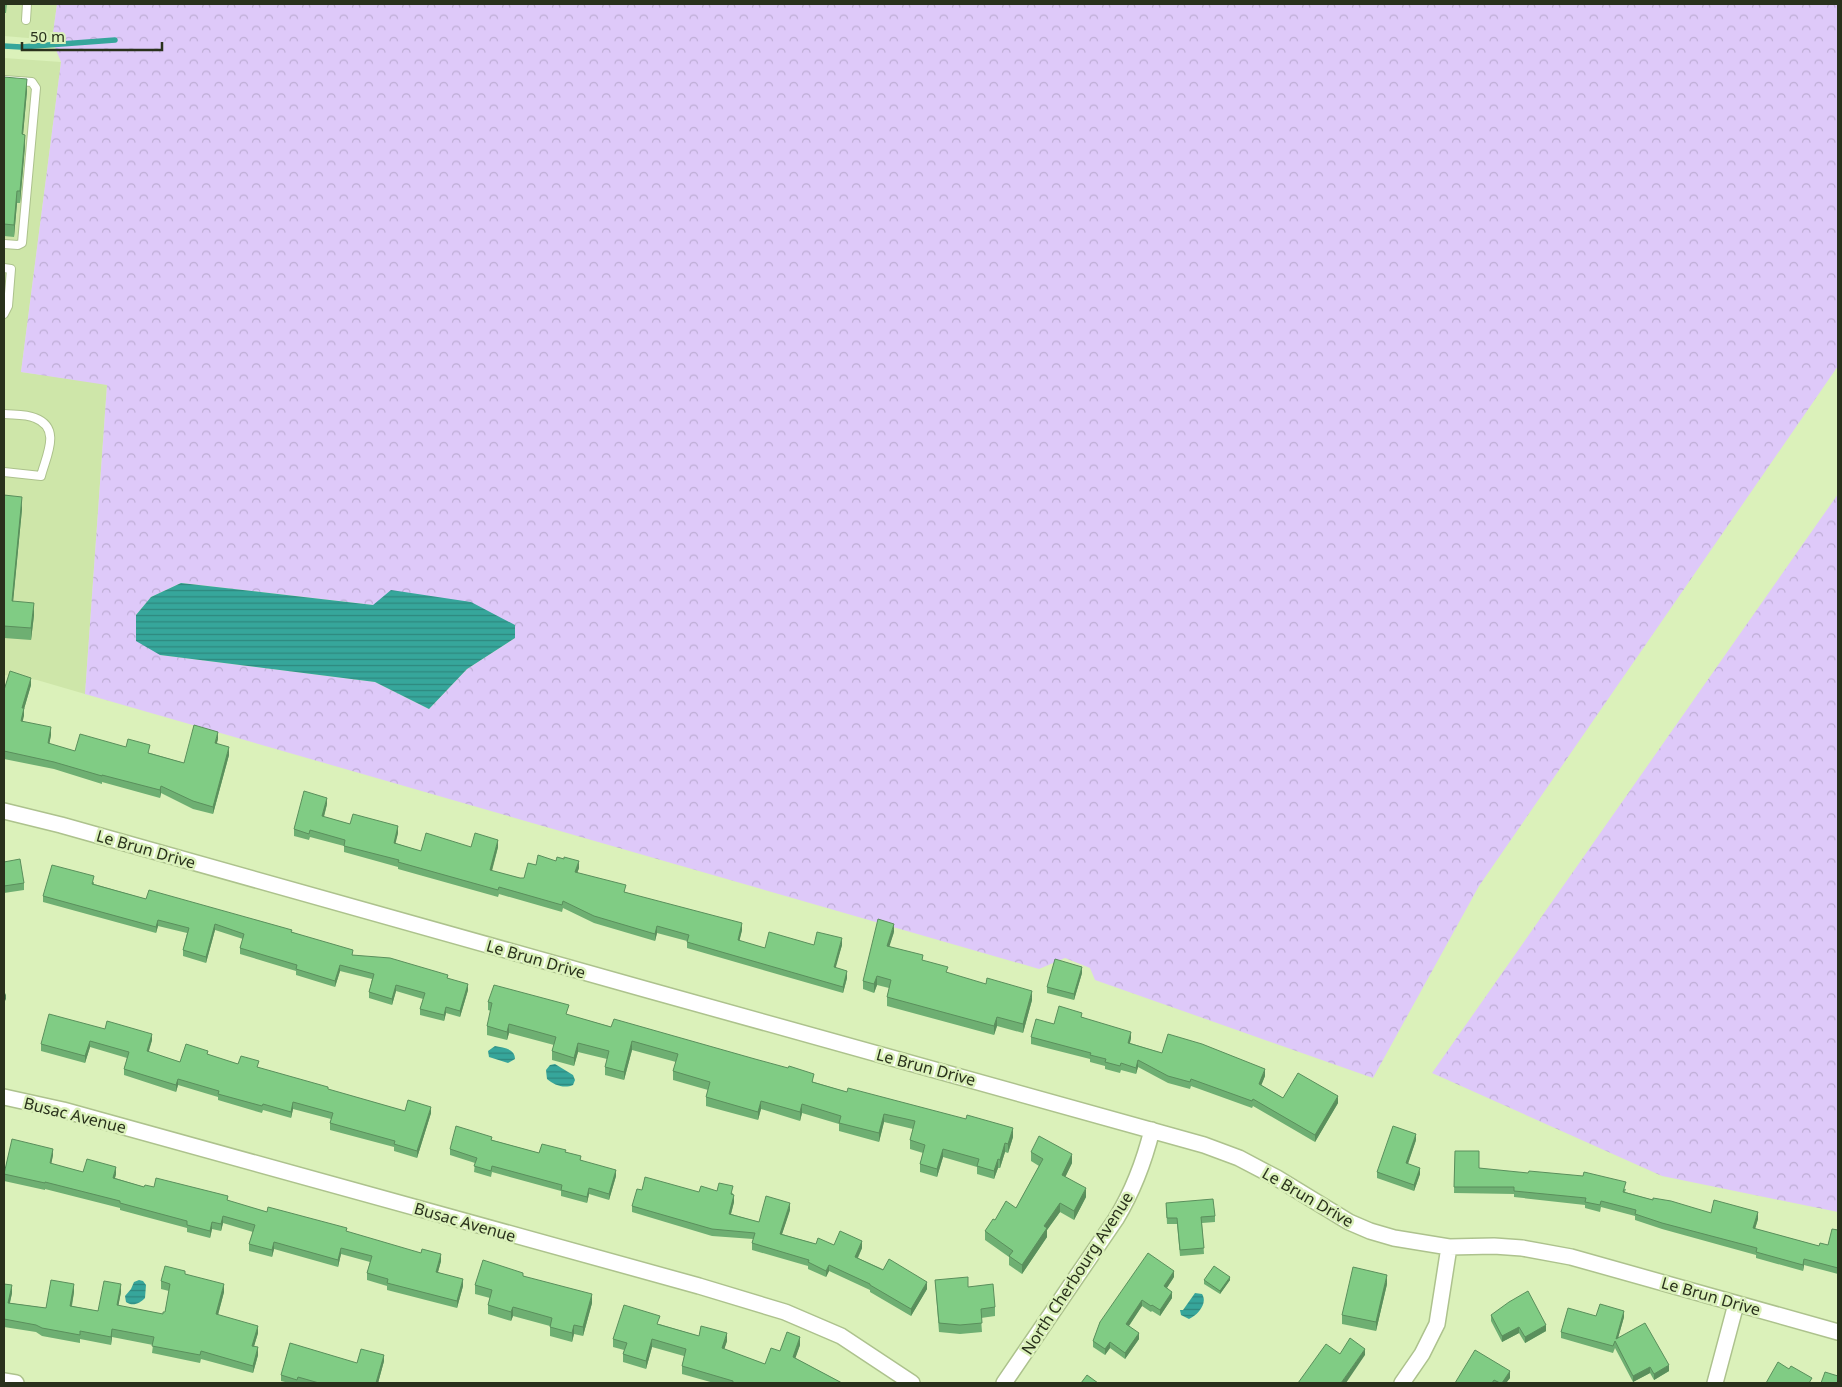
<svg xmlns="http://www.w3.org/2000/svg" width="1842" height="1387" viewBox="0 0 1842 1387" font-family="'Noto Sans',sans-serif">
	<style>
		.built { fill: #cee6a9 }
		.forest { fill: url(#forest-crowns); fill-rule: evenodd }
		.water { fill: url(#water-rules) }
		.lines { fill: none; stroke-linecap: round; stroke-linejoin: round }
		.stream { stroke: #36a69b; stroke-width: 5.5 }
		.service-casing { stroke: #adc28d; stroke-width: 10 }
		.minor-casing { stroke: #adc28d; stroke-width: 18 }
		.service { stroke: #fff; stroke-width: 8 }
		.minor { stroke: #fff; stroke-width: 15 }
		.wall { fill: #6eaf72 }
		.shaded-wall { fill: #5a8f5c }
		.building { fill: #80cc84; stroke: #5a8f5c }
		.labels { text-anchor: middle; stroke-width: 5; stroke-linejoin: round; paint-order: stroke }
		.street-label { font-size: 16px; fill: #29311c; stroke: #dbf1ba }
	</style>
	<defs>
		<pattern id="forest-crowns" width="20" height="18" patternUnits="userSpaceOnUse" patternTransform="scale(1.25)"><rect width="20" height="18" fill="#dec9f9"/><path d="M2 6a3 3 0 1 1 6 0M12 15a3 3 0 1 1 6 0" fill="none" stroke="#beadd5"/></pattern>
		<pattern id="water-rules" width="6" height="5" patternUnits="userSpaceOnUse" patternTransform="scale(1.25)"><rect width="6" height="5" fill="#36a69b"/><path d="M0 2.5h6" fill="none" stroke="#2e887e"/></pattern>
	</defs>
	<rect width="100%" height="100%" fill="#dbf1ba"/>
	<path class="built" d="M4,4H57L52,40L4,36Z
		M4,58L61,62L21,372L107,384L85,694L37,680L4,675Z"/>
	<path class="forest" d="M57,4H1838V366L1479,886L1373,1078L1095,980L1090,968L1065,958L1039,969L85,694L107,385L21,372L61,62L52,40ZM181,583L373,605L515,638L467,669L429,709L375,682L160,655L136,615L151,597Z
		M1838,494V1212L1662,1176L1432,1073Z"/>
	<path class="water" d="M181,583L373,605L391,590L471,602L515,625V638L467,669L429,709L375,682L160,655L136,641V615L151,597Z
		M495,1046C503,1048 515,1048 515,1059L508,1063L489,1057L488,1051Z
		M555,1064L573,1075L575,1080L573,1085C564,1089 554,1085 547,1079L546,1070L550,1065Z
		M139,1280L143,1281L146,1285L145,1298C140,1303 133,1307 126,1302L125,1296L131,1289L134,1282Z
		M1195,1293L1202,1294C1208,1303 1198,1315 1189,1319L1181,1315L1180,1310H1183Z"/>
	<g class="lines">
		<path class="stream" d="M4,46L21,47L115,40"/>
		<g class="service-casing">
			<path id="service" d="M26,20L27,4
				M4,80L32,82L36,88L22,243L18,245L4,244
				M4,268L11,269L8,306L4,314
				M4,414C13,415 26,414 35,418C62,428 46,456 41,476L4,472"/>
		</g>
		<g class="minor-casing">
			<path id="minor" d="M4,811L61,825L648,990L1204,1145L1239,1158L1277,1178L1349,1222L1370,1231L1394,1238L1449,1247L1494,1246L1522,1248L1571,1257L1838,1332
				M4,1097L63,1110L699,1286L785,1312L841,1336L912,1383
				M4,1381L16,1383
				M1004,1383L1116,1219C1133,1191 1144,1162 1152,1130
				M1402,1383L1422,1354L1437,1324L1449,1247
				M1715,1383L1736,1304"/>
		</g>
		<use href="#service" class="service"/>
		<use href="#minor" class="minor"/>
	</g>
	<path class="wall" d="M4,4H7L6,13H4Z
		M4,77L27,91L23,134L25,146L20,203H17L14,237L4,236Z
		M4,495L22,509L13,601L34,615L31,640L4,638Z
		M31,685L24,709L22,721L51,735L49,744L75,751L126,747L150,753L184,763L218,739L216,744L229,755L213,814L193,809L161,793L160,798L102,782V784L54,769L4,759V690Z
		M327,804L324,817L350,824L398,833L395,843L421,851L471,847H498L492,871L520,878H524L536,865L579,868L577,873L625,892L742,930L739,941L765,948L814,945H842L835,968L847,978L843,993L687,948V941L657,933L655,941L594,923L563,908L562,912L499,894L498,897L398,869V867L344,852V846L310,837L309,840L294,836V829Z
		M4,862L24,883V890L4,893Z
		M94,882V884L146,899L292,932L353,955L448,979L468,990L460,1017L446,1013L444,1021L420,1015V1009L423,999L396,991L392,1005L369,998V992L372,979L340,971L335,987L296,975V971L240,954V948L243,939L215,930L206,963L183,956V950L187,933L158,926L156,933L43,902V896Z
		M894,932L889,946L923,961L948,973L1032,1000L1023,1033L997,1026L994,1035L887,1006V997L889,988L877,985L874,993L863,989V981Z
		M1082,973L1074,1000L1047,993V987Z
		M488,1002L568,1015L814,1082L847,1092L1013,1137L1008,1153L1005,1152L1000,1168H998L994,1179L977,1174V1167L943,1157L937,1177L920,1172V1164L923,1153L910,1149V1140L913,1129L884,1122L879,1142L839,1131V1124L802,1113L800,1121L761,1109L758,1120L706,1106V1097L708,1090L673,1080V1071L676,1062L632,1050L624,1080L605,1075V1067L607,1059L578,1052L574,1066L552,1060V1051L554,1045L509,1033L507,1040L487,1035V1026L491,1011L488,1010Z
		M1082,1017L1131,1038L1130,1043L1162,1053L1265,1076L1261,1085L1283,1098L1338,1103L1315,1142L1253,1106L1252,1108L1191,1086L1190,1089L1168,1083L1138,1067L1136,1074L1121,1070L1120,1073L1105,1069V1066L1090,1062V1059L1031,1044V1037L1054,1024Z
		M105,1029L152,1040L148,1052L180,1062L208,1055L238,1064L259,1068L328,1090L405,1111L431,1113L417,1158L394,1151V1147L330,1130V1123L331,1119L293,1109L291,1118L263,1110L262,1113L218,1100V1097L178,1085L176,1092L124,1075V1069L127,1058L90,1047L85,1063L41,1051V1044Z
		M492,1140L539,1153L566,1152L581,1160L616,1176L609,1200L589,1194L587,1203L561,1196V1191L492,1172L491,1177L474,1172L475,1163L450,1155V1149Z
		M1416,1140L1408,1164L1420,1174L1414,1191L1377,1178V1172Z
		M1455,1151L1479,1168L1626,1189L1625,1192L1653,1200L1711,1213L1758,1219L1755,1229L1819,1246L1828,1245L1838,1230V1274L1804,1265L1803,1271L1756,1258V1255L1662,1229L1635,1220V1216L1601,1207L1600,1212L1585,1208V1205L1514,1197V1194L1454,1193Z
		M1031,1152L1072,1163L1065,1177L1086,1197L1074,1220L1060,1212L1047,1230V1237L1022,1274L1009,1265V1257L985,1240V1231L995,1220L1016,1208L1039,1166L1031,1161Z
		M53,1155L51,1164L83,1172L116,1174L115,1178L144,1187H154L228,1201L267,1212L347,1232L441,1261L438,1272L463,1286L457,1308L387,1290V1286L367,1280V1273L370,1262L341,1254L338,1267L274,1249L272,1257L249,1251V1244L253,1232L223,1223L221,1231L212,1229L210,1238L187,1232V1228L120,1210V1208L45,1189V1190L4,1181V1174Z
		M642,1190L699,1192L717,1191L733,1193L732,1195L734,1202L731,1214L759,1222L790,1210L782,1234L816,1244L862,1248L858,1258L927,1289L911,1316L870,1292V1290L829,1271L826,1277L808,1269V1266L752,1250V1243L753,1239L712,1236L632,1212V1206Z
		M1166,1203L1215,1216V1222L1202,1223L1204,1254L1180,1256L1177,1224H1167Z
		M185,1274L224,1292L218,1315L258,1333L254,1346L258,1355L253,1373L201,1359L200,1363L152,1353L153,1345L112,1337L111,1345L80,1339V1343L42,1336L36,1332L4,1327V1284L12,1293L10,1303L46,1308L74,1292L72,1306L98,1311L121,1292L118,1306L163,1314L165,1312L169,1291L161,1289V1281Z
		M523,1276L592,1303L583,1336L574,1334L572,1342L550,1336V1326L513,1316L511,1321L488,1314V1305L490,1298L475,1294V1285Z
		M1174,1277L1167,1288L1172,1298L1160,1316L1152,1311L1151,1312L1142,1306L1129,1326L1139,1339L1125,1359L1110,1348L1105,1355L1093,1347V1341L1100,1322Z
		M935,1280L968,1287L995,1307V1316L981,1318L982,1332L960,1334L939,1332Z
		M1204,1280H1230L1220,1294L1204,1284Z
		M1387,1284L1376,1331L1342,1324V1315Z
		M1491,1315L1546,1331L1525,1343L1519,1333L1502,1342L1491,1321Z
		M1596,1316L1624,1317L1618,1338L1669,1371L1654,1380L1650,1373L1633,1382L1615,1348L1613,1353L1561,1338V1332Z
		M659,1324L699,1336L727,1341L724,1349L765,1364L780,1351L800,1345L795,1358L842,1383H714L682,1374V1366L684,1356L652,1347L646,1369L623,1362V1354L624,1350L613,1347V1339Z
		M384,1361L378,1383H289L281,1381V1375L357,1363Z
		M1510,1378L1506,1383H1455Z"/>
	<path class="shaded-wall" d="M27,79V91L22,146V134Z
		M25,135V146L20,203V191Z
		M17,191V203L14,237V225Z
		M22,497V509L12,613V601Z
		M34,603V615L31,640V628Z
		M31,678V685L24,709V716L21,728L22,708Z
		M51,727V735L48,751V743Z
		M218,732V739L215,751V743Z
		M229,747V755L213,814V807Z
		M161,786V793L160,798V790Z
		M327,798V804L322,823V816Z
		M398,826V833L394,850V843Z
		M498,840V847L490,877V870Z
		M579,861V868L575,879V872Z
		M158,920V926L156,933V927Z
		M742,923V930L738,947V940Z
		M215,924V930L206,963V957Z
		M894,924V932L887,954V946Z
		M657,926V933L655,941V934Z
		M842,938V945L834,974V967Z
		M340,965V971L335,987V981Z
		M1082,967V973L1074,1000V994Z
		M847,971V978L843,993V987Z
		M877,976V985L874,993V984Z
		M468,984V990L460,1017V1011Z
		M396,985V991L392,1005V999Z
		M1032,991V1000L1023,1033V1024Z
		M6,993V999L4,1003V997Z
		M446,1007V1013L444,1021V1015Z
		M997,1017V1026L994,1035V1026Z
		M509,1024V1033L507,1040V1032Z
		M1131,1032V1038L1128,1050V1043Z
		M152,1034V1040L147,1058V1051Z
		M90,1041V1047L85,1063V1056Z
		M632,1041V1050L624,1080V1072Z
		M578,1043V1052L574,1066V1058Z
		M1138,1060V1067L1136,1074V1068Z
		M1265,1069V1076L1259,1091V1084Z
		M178,1079V1085L176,1092V1085Z
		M1338,1096V1103L1315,1142V1135Z
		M761,1101V1109L758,1120V1112Z
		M293,1102V1109L291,1118V1112Z
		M802,1104V1113L800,1121V1112Z
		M431,1107V1113L417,1158V1151Z
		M884,1114V1122L879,1142V1133Z
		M1013,1128V1137L1008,1153V1144Z
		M1416,1134V1140L1406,1169V1163Z
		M1005,1143V1152L1000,1168V1160Z
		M53,1149V1155L50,1170V1163Z
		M943,1149V1157L937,1177V1169Z
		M1072,1154V1163L1062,1184V1175Z
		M998,1159V1168L994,1179V1171Z
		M116,1167V1174L113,1185V1178Z
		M1420,1168V1174L1414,1191V1185Z
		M616,1170V1176L609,1200V1194Z
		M589,1188V1194L587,1203V1197Z
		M1086,1188V1197L1074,1220V1211Z
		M734,1195V1202L729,1221V1214Z
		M790,1203V1210L780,1240V1234Z
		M1060,1203V1212L1047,1230V1237L1022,1274V1265L1044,1226Z
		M1758,1212V1219L1753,1235V1228Z
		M223,1216V1223L221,1231V1224Z
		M212,1222V1229L210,1238V1231Z
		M862,1241V1248L855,1263V1257Z
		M274,1242V1249L272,1257V1250Z
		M341,1248V1254L338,1267V1260Z
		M441,1254V1261L436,1279V1272Z
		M1804,1259V1265L1803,1271V1265Z
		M829,1265V1271L826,1277V1271Z
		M1174,1271V1277L1164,1292V1286Z
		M1387,1275V1284L1376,1331V1322Z
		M1230,1277V1280L1220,1294V1291Z
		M463,1279V1286L457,1308V1301Z
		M927,1282V1289L911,1316V1309Z
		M74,1284V1292L70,1314V1306Z
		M121,1284V1292L117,1313V1305Z
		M224,1284V1292L216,1322V1314Z
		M12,1285V1293L8,1310V1303Z
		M1172,1292V1298L1160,1316V1310Z
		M592,1294V1303L583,1336V1327Z
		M1142,1300V1306L1126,1330V1324Z
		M513,1307V1316L511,1321V1312Z
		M1624,1311V1317L1616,1345V1339Z
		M574,1325V1334L572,1342V1333Z
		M1546,1325V1331L1525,1343V1337Z
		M258,1326V1333L252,1353V1346Z
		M1519,1327V1333L1502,1342V1336Z
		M112,1329V1337L111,1345V1337Z
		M727,1333V1341L722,1356V1348Z
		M1139,1333V1339L1125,1359V1353Z
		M800,1337V1345L793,1365V1357Z
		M652,1339V1347L646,1369V1361Z
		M1110,1342V1348L1105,1355V1349Z
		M258,1347V1355L253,1373V1366Z
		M1365,1349V1355L1346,1383H1341Z
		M384,1355V1361L378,1383H376Z
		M1669,1365V1371L1654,1380V1374Z
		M1650,1367V1373L1633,1382V1376Z
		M1510,1371V1378L1506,1383H1502Z"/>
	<path class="building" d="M4,77L27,79L22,134L25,135L20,191H17L14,225L4,224Z
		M4,495L22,497L12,601L34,603L31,628L4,626Z
		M10,671L31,678L22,708H24L21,721L51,727L48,743L75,751L80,734L126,747L128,739L150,745L148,753L184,763L194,725L218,732L215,743L229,747L213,807L193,801L161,786L160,790L102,775V776L54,762L4,751V690Z
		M304,791L327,798L322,816L350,824L353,814L398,826L394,843L421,851L426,833L471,847L475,833L498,840L490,870L520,878H524L528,863L536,865L538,855L556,861L557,857L564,859V857L579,861L575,872L626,885L624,892L742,923L738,940L765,948L769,932L814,945L817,932L842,938L834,967L847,971L843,987L687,942L689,935L657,926L655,934L594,916L563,901L562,905L499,887L498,890L398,862L399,860L344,846L345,840L310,830L309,834L294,829Z
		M20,859L24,883L4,886V862Z
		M52,865L94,876L92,884L146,899L149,890L292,930L291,932L353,950L352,955L390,958L448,975L447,978L468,984L460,1011L446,1007L444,1015L420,1009L425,993L396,985L392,999L369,992L374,974L340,965L335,981L296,969L297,965L240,948L244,934L215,924L206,957L183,950L189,928L158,920L156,927L43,896Z
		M878,919L894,924L887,946L923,955L922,960L948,967L946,972L986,984L987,978L1032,991L1023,1024L997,1017L994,1026L887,997L891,980L877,976L874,984L863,981Z
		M1055,959L1082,967L1074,994L1047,987Z
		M494,985L569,1005L566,1014L611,1027L614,1019L755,1059L788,1068L789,1066L814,1074L812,1082L847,1092L848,1088L966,1119L967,1115L1013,1128L1008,1144L1005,1143L1000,1160L998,1159L994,1171L977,1166L979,1159L943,1149L937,1169L920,1164L925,1145L910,1140L915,1121L884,1114L879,1133L839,1123L841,1116L802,1104L800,1112L761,1101L758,1112L706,1097L710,1082L673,1071L678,1054L632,1041L624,1072L605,1067L609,1051L578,1043L574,1058L552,1051L556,1037L509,1024L507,1032L487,1026L492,1003L488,1002Z
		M1059,1006L1082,1013L1081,1017L1131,1032L1128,1043L1162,1053L1168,1034L1202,1044L1265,1069L1259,1084L1283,1098L1298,1073L1338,1096L1315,1135L1253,1099L1252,1101L1191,1079L1190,1082L1168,1076L1138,1060L1136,1068L1121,1063L1120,1066L1105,1062L1106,1059L1090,1055L1091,1053L1031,1037L1036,1019L1054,1024Z
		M49,1014L105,1029L107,1021L152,1034L147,1051L180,1062L186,1044L208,1051L207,1054L238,1064L241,1056L259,1061L257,1067L328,1087V1089L405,1111L408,1100L431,1107L417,1151L394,1144L395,1141L330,1123L333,1113L293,1102L291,1112L263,1104L262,1106L218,1094L219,1091L178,1079L176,1085L124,1069L129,1052L90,1041L85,1056L41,1044Z
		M456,1126L492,1137L491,1140L539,1153L542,1144L566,1150L565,1152L581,1156L580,1160L616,1170L609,1194L589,1188L587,1197L561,1190L562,1185L492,1166L491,1171L474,1166L477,1158L450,1149Z
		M1393,1126L1416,1134L1406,1163L1420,1168L1414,1185L1377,1172Z
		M1039,1136L1072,1154L1062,1175L1086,1188L1074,1211L1060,1203L1044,1226L1047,1228L1022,1265L1009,1256L1013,1251L985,1231L993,1219L995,1220L1006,1201L1016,1208L1043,1159L1031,1152Z
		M12,1139L53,1149L50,1163L83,1172L87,1159L116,1167L113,1178L144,1187L145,1185L154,1187L156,1178L228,1196L227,1200L267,1212L268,1207L347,1228L346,1231L421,1253L422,1249L441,1254L436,1272L463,1279L457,1301L387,1283L388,1279L367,1273L372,1256L341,1248L338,1260L274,1242L272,1250L249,1244L255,1225L223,1216L221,1224L212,1222L210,1231L187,1225V1221L120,1203V1201L45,1182V1183L4,1174Z
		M1455,1151H1479V1168L1528,1173L1529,1171L1583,1176L1584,1172L1626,1182L1623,1192L1653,1200V1198L1671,1201L1711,1213L1714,1200L1758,1212L1753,1228L1819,1246L1820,1243L1828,1245L1832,1229L1838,1230V1268L1804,1259L1803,1265L1756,1252L1757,1248L1662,1223L1635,1214L1636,1210L1601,1201L1600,1205L1585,1202L1586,1198L1514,1191V1187H1454Z
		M645,1177L699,1192L701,1186L717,1191L719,1183L733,1186L731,1194L734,1195L729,1214L759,1222L766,1196L790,1203L780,1234L816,1244L818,1238L834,1245L840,1231L862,1241L855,1257L883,1270L889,1259L927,1282L911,1309L870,1285V1284L829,1265L826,1271L808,1262L809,1260L752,1243L755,1233L712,1229L632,1206L637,1189L642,1190Z
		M1213,1199L1215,1216L1201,1217L1204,1248L1180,1250L1177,1218H1167L1166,1203Z
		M1148,1253L1174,1271L1164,1286L1172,1292L1160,1310L1152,1305L1151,1306L1142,1300L1126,1324L1139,1333L1125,1353L1110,1342L1105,1349L1093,1341L1100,1322Z
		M483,1260L523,1273V1276L592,1294L583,1327L574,1325L572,1333L550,1327L552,1318L513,1307L511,1312L488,1305L492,1290L475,1285Z
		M165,1266L185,1271V1274L224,1284L216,1314L258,1326L252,1346L258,1347L253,1366L201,1351L200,1355L152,1346L154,1337L112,1329L111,1337L80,1331V1335L42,1328L36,1325L4,1319V1284L12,1285L8,1303L46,1308L51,1280L74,1284L70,1306L98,1311L104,1281L121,1284L117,1305L163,1314V1312H165L170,1284L161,1281Z
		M1214,1266L1230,1277L1220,1291L1204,1280Z
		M1353,1267L1387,1275L1376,1322L1342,1315Z
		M968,1277V1287L993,1284L995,1307L981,1309L982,1323L960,1325L939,1323L935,1280Z
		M1528,1291L1546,1325L1525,1337L1519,1327L1502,1336L1491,1315L1509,1302Z
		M1600,1304L1624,1311L1616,1339L1645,1323L1669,1365L1654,1374L1650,1367L1633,1376L1615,1341L1613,1346L1561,1332L1568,1308L1596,1316Z
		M624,1305L660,1316L657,1324L699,1336L701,1326L727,1333L722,1348L765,1364L771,1348L780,1351L787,1332L800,1337L793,1357L842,1383H733V1381L682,1366L686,1349L652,1339L646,1361L623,1354L627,1343L613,1339Z
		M1350,1338L1365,1349L1341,1383H1298L1326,1344L1340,1354Z
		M290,1343L357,1363L361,1349L384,1355L376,1383H319L298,1377L297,1380L281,1375Z
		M1475,1350L1510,1371L1502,1383H1500L1494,1380L1492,1383H1455Z
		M1778,1362L1789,1369L1791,1366L1812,1378L1809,1383H1766Z
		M1825,1372L1838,1376V1383H1821Z
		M1087,1375L1098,1383H1081Z"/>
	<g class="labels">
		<g class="street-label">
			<text transform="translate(146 849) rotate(16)" y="6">Le Brun Drive</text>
			<text transform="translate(536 959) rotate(16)" y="6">Le Brun Drive</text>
			<text transform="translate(926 1067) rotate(15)" y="6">Le Brun Drive</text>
			<text transform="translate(75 1115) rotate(14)" y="6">Busac Avenue</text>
			<text transform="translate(1308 1197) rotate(30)" y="6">Le Brun Drive</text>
			<text transform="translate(465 1222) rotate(16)" y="6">Busac Avenue</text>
			<text transform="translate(1077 1273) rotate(-57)" y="6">North Cherbourg Avenue</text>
			<text transform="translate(1711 1296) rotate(16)" y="6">Le Brun Drive</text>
		</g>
	</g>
	<rect width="1842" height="1387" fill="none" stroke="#29311c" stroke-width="10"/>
	<path d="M22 42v8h140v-8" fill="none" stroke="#29311c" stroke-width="2.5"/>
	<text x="30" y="42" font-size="15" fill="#29311c" stroke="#dbf1ba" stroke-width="4" paint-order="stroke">50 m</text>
</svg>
